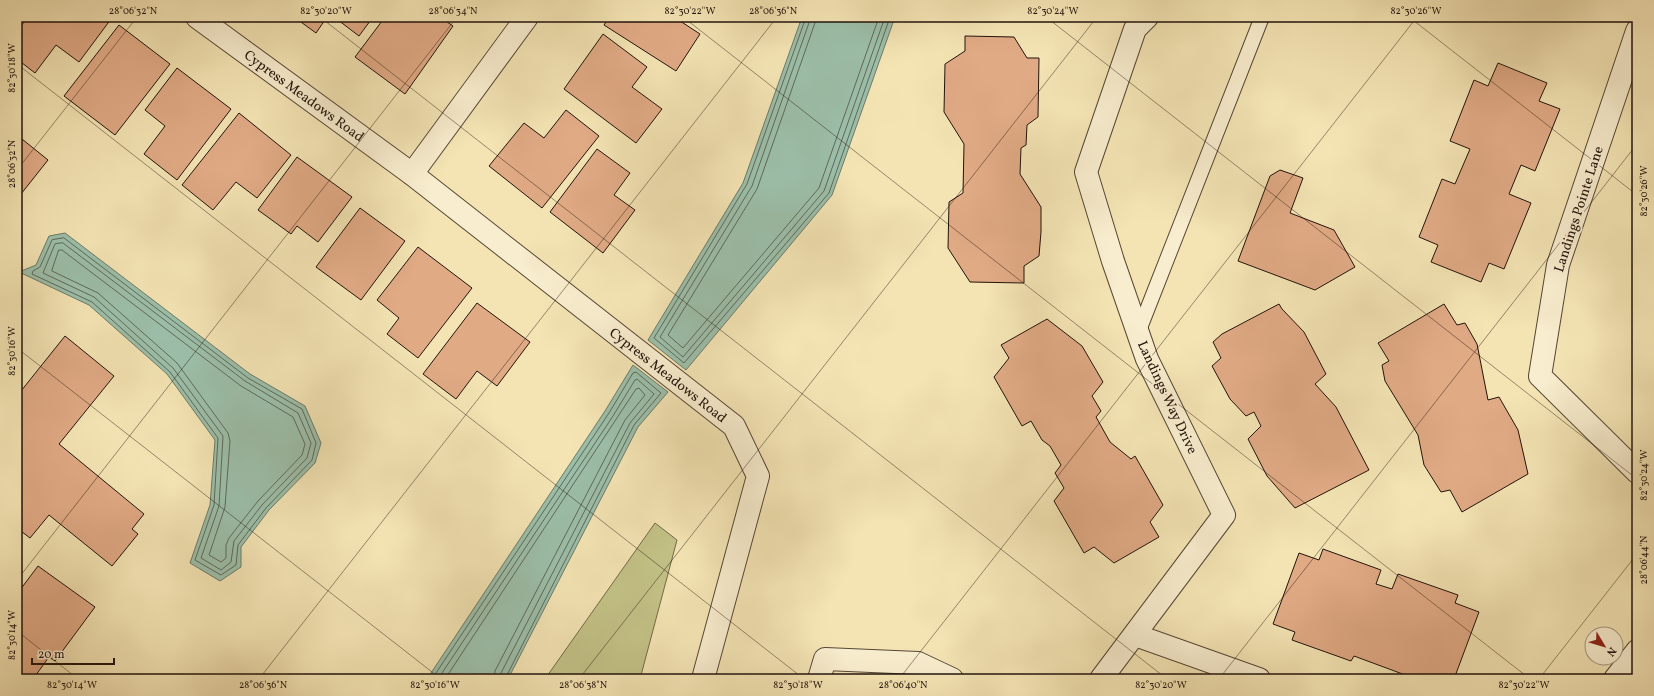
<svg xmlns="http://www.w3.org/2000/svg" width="1654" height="696" viewBox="0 0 1654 696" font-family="Vollkorn,serif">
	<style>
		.green { fill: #c3c287; stroke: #726a49 }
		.water { fill: #9cbfaa; stroke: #6b7a6a }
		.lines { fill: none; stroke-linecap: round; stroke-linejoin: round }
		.shore { stroke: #5e695a; stroke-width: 1 }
		.building { fill: #e0aa85; stroke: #21130b }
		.lane-casing { stroke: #564735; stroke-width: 16 }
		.street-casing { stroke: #564735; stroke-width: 24 }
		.lane { stroke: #f8edce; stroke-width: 14 }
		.street { stroke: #f8edce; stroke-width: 22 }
		.ticks { fill: none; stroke: #21130b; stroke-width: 1; stroke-opacity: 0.45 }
		.labels { text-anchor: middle; stroke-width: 4; stroke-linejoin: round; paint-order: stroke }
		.street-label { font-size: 14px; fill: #21130b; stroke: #f8edce }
		.neatline { fill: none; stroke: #21130b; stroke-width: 1.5 }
		.ticks-label { font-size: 10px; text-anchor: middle; fill: #21130b }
	</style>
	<rect width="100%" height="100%" fill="#f4e4b4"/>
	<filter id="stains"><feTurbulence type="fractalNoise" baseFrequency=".005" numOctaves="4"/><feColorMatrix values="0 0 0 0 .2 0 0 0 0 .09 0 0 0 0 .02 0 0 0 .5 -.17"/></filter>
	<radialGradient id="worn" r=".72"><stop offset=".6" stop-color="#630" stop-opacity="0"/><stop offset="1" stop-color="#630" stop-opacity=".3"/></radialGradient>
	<path class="green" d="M655,523L677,540L640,679H545Z"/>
	<path class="water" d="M802,17H895L832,195L686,370L648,340L743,183Z
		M65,233L250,374L305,406L321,443L315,463L269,510L241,547V567L220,581L190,563L210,505L215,440L167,374L89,305L19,272L36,265L49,236Z
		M633,365L668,392L638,427L508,679H427L605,411Z"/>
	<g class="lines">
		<path class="shore" d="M806,17L747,184L654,338L684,363L829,193L890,17
			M811,17L752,186L660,337L683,357L824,191L885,17
			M817,17L757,189L668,335L683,348L819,188L879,17
			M64,238L248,378L302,409L316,443L312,460L266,508L238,545L236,565L221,575L195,560L214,505L218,438L170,372L92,302L32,274L33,271L40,267L52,240Z
			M63,243L245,381L298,413L311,443L307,458L262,505L234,541L231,562L221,570L201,558L219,506L223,436L173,368L94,297L43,273L55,244Z
			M59,250H62L241,386L293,417L305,444L302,455L258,501L229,538L226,545V558L221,562L209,555L225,507L230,441L228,433L177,363L98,293L52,271Z
			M432,679L609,413L633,373L636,372L661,393L634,425L505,679
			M438,679L613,416L635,380L637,379L654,394L630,423L501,673L500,679
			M445,679L636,389L639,388L645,395L625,420L495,671L494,679"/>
	</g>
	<path class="building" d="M28,17H109L111,19L79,62L56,45L35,73L17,59V31Z
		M294,17H327L316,33Z
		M334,17H373L359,36Z
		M385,17H440L453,26L405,94L355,57Z
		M609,17H674L700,34L676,71L604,25Z
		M119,25L170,64L115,135L64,96Z
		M603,34L647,67L632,87L662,109L636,143L564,89Z
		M965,36L1014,37L1027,58H1039L1038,117L1027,125L1026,145L1021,148L1020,174L1041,207V232L1039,256L1024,266V283L970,282L948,248L949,202L963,193L964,144L944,112L945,64L965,51Z
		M1498,63L1547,83L1539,101L1560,109L1535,171L1521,165L1509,194L1531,203L1504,269L1489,263L1481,282L1431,262L1438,245L1419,237L1442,179L1455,184L1470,149L1450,141L1474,80L1488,86Z
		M177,68L231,109L177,180L144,154L165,126L145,110Z
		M566,110L599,136L542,208L489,166L524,123L544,138Z
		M239,113L291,155L257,198L236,182L213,210L182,185Z
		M17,135L48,160L17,199Z
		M597,149L630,173L614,195L635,210L603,253L550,212Z
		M297,157L352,197L318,242L297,226L291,234L258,210Z
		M1280,170L1303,178L1290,213L1334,230L1355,267L1315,290L1238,261L1270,176Z
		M360,208L405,241L361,300L316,267Z
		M418,247L472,288L418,358L387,334L399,318L377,300Z
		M477,303L530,342L497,386L477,371L456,399L423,374Z
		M1279,304L1282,309L1304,332L1326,374L1315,384L1336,407L1369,470L1295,508L1267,476L1248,439L1261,426L1254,412L1246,416L1230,399L1212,366L1221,358L1213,342L1222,334Z
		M1444,304L1457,325L1465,323L1477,344L1488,400L1499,397L1518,430L1528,474L1462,512L1450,490L1441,492L1424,465L1418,435L1385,381L1382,365L1389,361L1378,343Z
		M1047,319L1082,346L1103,382L1092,396L1101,411L1096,417L1110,442L1131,459L1135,456L1163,505L1150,522L1159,537L1114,563L1094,547L1084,553L1054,501L1064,488L1055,473L1061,465L1050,446L1042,440L1031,421L1022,426L994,377L1009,358L1001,345Z
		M65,336L114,376L59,444L144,514L132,529L138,534L112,566L49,515L30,538L17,528V396Z
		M1323,549L1381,570L1376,584L1392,589L1398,574L1458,595L1455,603L1479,612L1454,679H1439L1432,677L1431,679H1416L1354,656L1351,661L1292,640L1295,632L1273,624L1299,553L1319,560Z
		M38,566L95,607L55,661L49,657L33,679H17V594Z"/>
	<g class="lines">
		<g class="lane-casing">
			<path id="lane" d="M1138,333L1262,17"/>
		</g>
		<g class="street-casing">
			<g id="street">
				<path id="s1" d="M197,17L412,174L734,426L758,476L703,679"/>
				<path d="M1637,31L1558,265L1540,376L1637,472"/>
				<path d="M412,174L527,17"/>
				<path d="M1135,635L1259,679"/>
				<path d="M819,679L825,659L918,663L952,679"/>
				<path d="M1101,679L1224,515L1147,359L1113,261L1086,172L1135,29L1147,17"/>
				<path d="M1615,679L1637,651"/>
			</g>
		</g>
		<use href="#lane" class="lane"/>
		<use href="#street" class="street"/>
	</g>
	<path class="ticks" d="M320,17L1167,679M683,17L1530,679M1046,17L1637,479M1409,17L1637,195M17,64L804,679M17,170L137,17M17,348L441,679M17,580L457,17M17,631L78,679M259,679L777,17M579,679L1097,17M899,679L1417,17M1219,679L1637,144M1539,679L1637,554"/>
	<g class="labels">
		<g class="street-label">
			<text dy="5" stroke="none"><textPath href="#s1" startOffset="133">Cypress Meadows Road</textPath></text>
			<text transform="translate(1578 209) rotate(-72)" y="5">Landings Pointe Lane</text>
			<text dy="5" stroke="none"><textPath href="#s1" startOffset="592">Cypress Meadows Road</textPath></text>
			<text transform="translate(1168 397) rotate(65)" y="5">Landings Way Drive</text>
		</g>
	</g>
	<rect width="1654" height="696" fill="none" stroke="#f4e4b4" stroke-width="44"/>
	<g transform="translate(1604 646) rotate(128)"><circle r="19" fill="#f8edce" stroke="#a29680"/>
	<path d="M0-3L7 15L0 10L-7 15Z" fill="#8f2418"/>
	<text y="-6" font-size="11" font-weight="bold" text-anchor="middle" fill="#21130b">N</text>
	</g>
	<path d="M32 658v6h82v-6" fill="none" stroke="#21130b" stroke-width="2"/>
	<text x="38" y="658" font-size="12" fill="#21130b" stroke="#f8edce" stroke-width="3" paint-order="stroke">20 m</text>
	<rect x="22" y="22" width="1610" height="652" class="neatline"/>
	<g class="ticks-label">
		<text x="133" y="14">28°06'32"N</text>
		<text x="326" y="14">82°30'20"W</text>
		<text x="453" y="14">28°06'34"N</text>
		<text x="690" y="14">82°30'22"W</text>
		<text x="773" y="14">28°06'36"N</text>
		<text x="1053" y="14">82°30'24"W</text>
		<text x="1416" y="14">82°30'26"W</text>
		<text transform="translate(11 68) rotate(-90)" y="4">82°30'18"W</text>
		<text transform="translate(11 164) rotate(-90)" y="4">28°06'32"N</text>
		<text transform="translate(1643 191) rotate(-90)" y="4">82°30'26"W</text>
		<text transform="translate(11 351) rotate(-90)" y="4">82°30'16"W</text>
		<text transform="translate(1643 475) rotate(-90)" y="4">82°30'24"W</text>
		<text transform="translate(1643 560) rotate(-90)" y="4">28°06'44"N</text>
		<text transform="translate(11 635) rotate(-90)" y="4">82°30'14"W</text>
		<text x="72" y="688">82°30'14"W</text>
		<text x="263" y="688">28°06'36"N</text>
		<text x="435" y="688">82°30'16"W</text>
		<text x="583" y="688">28°06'38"N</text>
		<text x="798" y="688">82°30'18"W</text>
		<text x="903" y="688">28°06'40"N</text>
		<text x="1161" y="688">82°30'20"W</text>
		<text x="1524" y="688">82°30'22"W</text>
	</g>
	<rect width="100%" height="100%" filter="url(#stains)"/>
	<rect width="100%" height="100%" fill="url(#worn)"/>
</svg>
